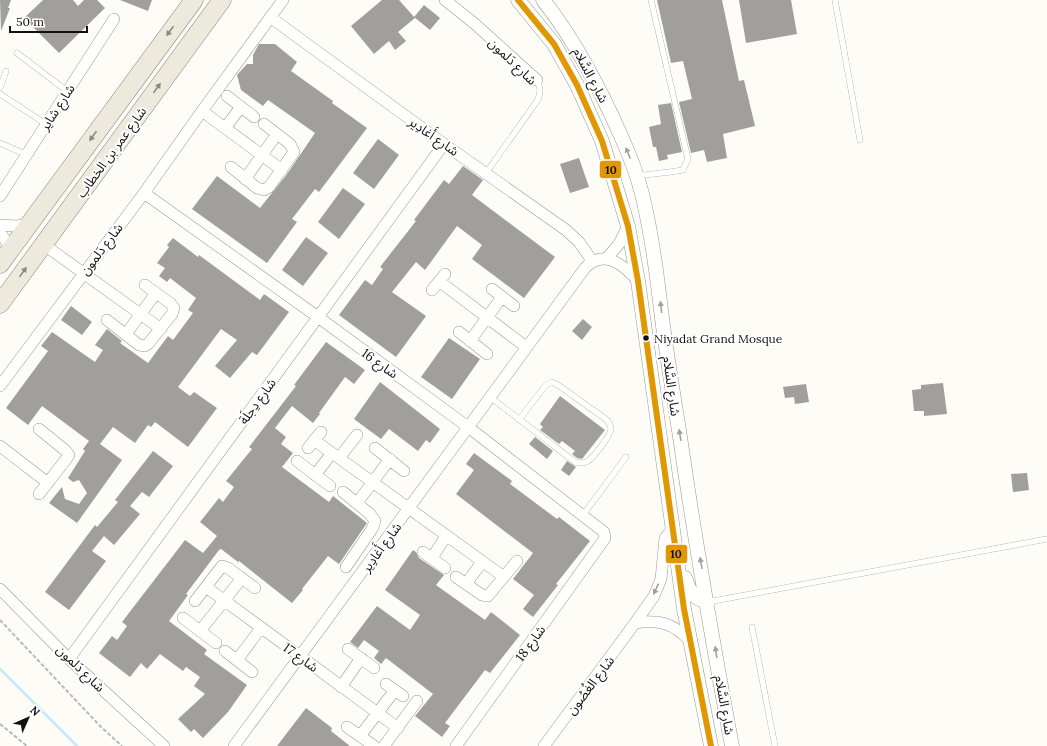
<svg xmlns="http://www.w3.org/2000/svg" width="1047" height="746" viewBox="0 0 1047 746" font-family="Lora,'Noto Sans Arabic',serif">
	<style>
		.lines { fill: none; stroke-linecap: round; stroke-linejoin: round }
		.stream { stroke: #cde8f7; stroke-width: 3 }
		.building { fill: #a19f9c }
		.service-casing { stroke: #979795; stroke-width: 6 }
		.minor-casing { stroke: #979795; stroke-width: 12 }
		.tertiary-casing { stroke: #979795; stroke-width: 15 }
		.primary-casing { stroke: #858482; stroke-width: 19 }
		.path { stroke: #b9b9b8; stroke-width: 2; stroke-dasharray: 4 2; stroke-linecap: butt }
		.service { stroke: #fffffe; stroke-width: 5.5 }
		.minor { stroke: #fffffe; stroke-width: 11 }
		.tertiary { stroke: #fffffe; stroke-width: 14 }
		.primary { stroke: #ede9dc; stroke-width: 18 }
		.bus-1-casing { stroke: #fff; stroke-width: 9 }
		.bus-1 { stroke: #e09702; stroke-width: 6 }
		.oneway { fill: #8a8881 }
		.oneway2 { fill: #a0a09f }
		.bus-dot { fill: #111; stroke: #fff; stroke-width: 1.5 }
		.labels { text-anchor: middle; stroke-width: 4; stroke-linejoin: round; paint-order: stroke }
		.bus-label { font-size: 12px; fill: #111; stroke: #fff; text-anchor: start }
		.street-label { font-size: 13px; fill: #111; stroke: #fff }
		.line-badge { stroke: #fff; stroke-width: 1.5 }
		.pale-badge-label { font-size: 11px; text-anchor: middle; font-weight: bold; fill: #111 }
	</style>
	<rect width="100%" height="100%" fill="#fdfcf7"/>
	<g class="lines">
		<path class="stream" d="M0,669L77,746"/>
	</g>
	<path class="building" d="M0,0H11L8,8H10L1,31Z
		M43,0H73L78,6L84,0H97L105,8L59,53L24,18Z
		M120,0H152L148,11Z
		M382,0H399L415,18L398,32L406,41L395,50L389,41L374,54L351,26Z
		M657,0H722L739,81L744,80L755,126L723,134L727,158L707,162L704,150L691,153L679,102L692,99L683,61L671,63Z
		M739,0H791L797,34L746,43Z
		M424,5L440,18L430,30L414,17Z
		M259,44H275L297,62L291,71L333,101L332,103L367,128L319,192L315,189L292,219L297,222L267,263L192,209L217,176L260,208L287,174L315,133L268,100L263,106L241,90L237,75L247,64H253V55Z
		M671,103L682,152L667,155L668,159L659,161L656,147H653L649,127L661,124L658,105Z
		M378,139L399,155L374,189L353,173Z
		M579,158L589,187L570,193L560,164Z
		M463,166L483,180L472,195L555,257L524,298L472,259L482,245L457,226L425,270L416,262L392,292L426,316L396,357L339,315L365,280L372,285L383,269L380,267L416,221L414,220L444,180L449,184Z
		M343,188L365,204L339,239L318,222Z
		M306,237L328,253L303,286L282,270Z
		M173,238L198,257L199,255L260,300L264,294L289,312L257,355L252,352L230,378L215,366L237,340L221,329L178,387L190,396L194,392L217,408L188,447L155,422L151,427L148,425L135,443L113,427L100,444L122,460L77,523L49,503L62,487L65,499L79,504L87,493L79,480L73,482L68,478L85,451L83,449L89,441L42,406L28,425L6,408L48,351L41,346L52,332L95,362L103,350L95,345L107,329L122,341L120,343L148,363L168,336L173,340L193,313L188,310L196,298L170,278L167,282L159,276L165,268L157,263L169,247L167,245Z
		M71,306L92,322L82,335L61,320Z
		M583,319L592,327L582,340L572,331Z
		M449,338L480,359L452,399L421,377Z
		M326,342L365,370L354,384L345,377L319,413L320,414L313,423L292,406L275,428L286,437L281,444L293,453L282,467L329,502L333,496L367,523L339,564L328,556L302,589L303,590L292,603L239,561L238,562L221,549L219,550L186,594L188,595L169,621L207,650L204,654L247,685L228,712L203,738L194,729L191,732L178,719L205,694L194,686L200,677L186,667L183,671L160,654L147,669L141,663L130,677L99,653L112,636L117,640L127,626L122,622L185,540L203,553L217,536L200,522L219,498L223,502L234,487L226,481L252,449L249,447L296,386L294,385Z
		M380,382L440,429L430,443L426,440L418,451L389,429L381,439L354,419Z
		M943,383L947,414L924,416V411H914L912,390L921,389V385Z
		M806,384L809,402L795,404L794,397L785,398L783,387Z
		M560,396L605,430L582,459L577,458L572,454L575,451L562,441L559,444L540,430L543,427L540,424Z
		M535,437L553,451L547,459L529,444Z
		M153,451L173,466L149,497L142,492L130,506L140,514L114,545L104,536L92,551L106,561L69,610L45,592L95,525L97,527L118,502L115,500Z
		M474,453L512,481L510,484L557,519L559,517L590,541L556,584L558,585L533,617L523,609L534,595L513,579L533,553L456,494L474,470L466,464Z
		M567,461L576,467L569,476L561,470Z
		M1027,473L1029,490L1013,492L1011,474Z
		M413,550L416,552L419,558L444,575L436,585L485,620L491,612L520,635L490,673L485,670L445,723L450,726L442,737L415,716L433,694L386,658L381,664L374,658L379,651L364,640L358,648L350,642L377,606L410,630L420,615L385,590Z
		M306,708L332,728L331,731L350,746H277Z"/>
	<g class="lines">
		<g class="service-casing">
			<path id="service" d="M835,0L860,140
				M17,53L67,91
				M0,88L6,71
				M0,94L46,124
				M0,143L27,155
				M486,173L537,101C541,93 541,89 537,80
				M636,176L670,172L683,170L688,159L651,0
				M490,397L575,462C579,463 584,464 588,461C593,458 611,435 611,429C611,426 609,423 607,420L558,385L552,382L545,386L519,420
				M583,515L626,457
				M708,602L1047,539
				M752,627L775,746"/>
		</g>
		<g class="minor-casing">
			<path id="minor" d="M445,0L475,24L537,80
				M270,17L444,144L566,230L579,242L593,262
				M227,96L254,117
				M202,111L282,170
				M225,128L241,107
				M231,167L257,188L264,190L269,187L294,152L290,144L264,124
				M245,179L277,134
				M144,193L318,317L468,427L604,532L605,538L603,541L456,746
				M0,196L114,19
				M0,225L17,226L29,224
				M0,232L11,249
				M43,244L161,329
				M606,259L619,244L628,226
				M439,281L526,347
				M492,289L514,306
				M432,290L445,274
				M107,320L139,345L145,346L148,344L172,314L174,308L170,303L145,285
				M459,332L487,354
				M126,334L156,293
				M470,341L502,297
				M0,386L144,193L202,111L283,0
				M39,429L66,451L69,455L67,458L39,494
				M314,440L504,577
				M0,446L48,483
				M308,448L321,432
				M375,448L404,471
				M339,458L357,435
				M297,461L330,486
				M315,475L332,453
				M343,492L370,514L375,521L372,529L346,567
				M357,503L390,459
				M423,552L445,568
				M432,558L446,536
				M456,577L482,595L488,596L517,561
				M466,584L482,562
				M206,587L398,728
				M0,589L69,659L164,746
				M195,601L222,566L228,568L255,588
				M183,618L216,643
				M635,623C659,619 673,623 690,641
				M200,631L242,578
				M348,649L374,668
				M225,651L252,672
				M69,659L444,144
				M237,660L261,628
				M386,684L403,696
				M341,687L361,658
				M347,727L374,746
				M360,736L395,690
				M234,746L585,268C604,248 624,265 638,281
				M384,746L417,701
				M544,746L635,623L654,596L661,579L665,538L674,527"/>
		</g>
		<g class="tertiary-casing">
			<path id="tertiary" d="M518,0L554,44L577,85L602,141L628,226L638,281L684,609L711,746
				M543,0C571,35 592,74 611,114C623,140 635,166 642,194C652,235 657,276 662,318C667,358 674,398 680,437C695,541 713,644 732,746
				M685,578C691,593 691,597 707,602"/>
		</g>
		<g class="primary-casing">
			<path id="primary" d="M0,264L194,0
				M0,304L222,0"/>
		</g>
		<path class="path" d="M0,620L101,727L122,746
			M0,724L27,746"/>
		<use href="#service" class="service"/>
		<use href="#minor" class="minor"/>
		<use href="#tertiary" class="tertiary"/>
		<use href="#primary" class="primary"/>
		<g class="bus-1-casing">
			<path id="bus-1" d="M518,0L554,44L577,85L602,141L628,226L638,281L684,609L711,746"/>
		</g>
		<use href="#bus-1" class="bus-1"/>
	</g>
	<defs><path id="oneway-solid" d="M-6-.8H1V-3.2L6.5 0L1 3.2V.8H-6Z"/></defs>
	<g class="oneway">
		<use href="#oneway-solid" transform="translate(170 31) rotate(126)"/>
		<use href="#oneway-solid" transform="translate(157 88) rotate(-54)"/>
		<use href="#oneway-solid" transform="translate(93 136) rotate(126)"/>
		<use href="#oneway-solid" transform="translate(23 272) rotate(-54)"/>
	</g>
	<g class="oneway2">
		<use href="#oneway-solid" transform="translate(628 153) rotate(-112)"/>
		<use href="#oneway-solid" transform="translate(661 307) rotate(-97)"/>
		<use href="#oneway-solid" transform="translate(680 435) rotate(-99)"/>
		<use href="#oneway-solid" transform="translate(701 563) rotate(-100)"/>
		<use href="#oneway-solid" transform="translate(656 589) rotate(115)"/>
		<use href="#oneway-solid" transform="translate(716 652) rotate(-99)"/>
	</g>
	<circle class="bus-dot" cx="646" cy="338" r="3.5"/>
	<g class="labels">
		<g class="bus-label">
			<text x="654" y="343">Niyadat Grand Mosque</text>
		</g>
		<g class="street-label">
			<text transform="translate(513 61) rotate(44)" y="5">شارع دَلمون</text>
			<text transform="translate(591 75) rotate(62)" y="5">شارع السَّلام</text>
			<text transform="translate(57 107) rotate(-57)" y="5">شارع شاير</text>
			<text transform="translate(434 136) rotate(35)" y="5">شارع أَغادِير</text>
			<text transform="translate(111 152) rotate(-54)" y="5">شارع عمر بن الخطاب</text>
			<text transform="translate(101 249) rotate(-53)" y="5">شارع دَلمون</text>
			<text transform="translate(380 363) rotate(36)" y="5">شارع 16</text>
			<text transform="translate(672 386) rotate(82)" y="5">شارع السَّلام</text>
			<text transform="translate(257 401) rotate(-54)" y="5">شارع دِجلَة</text>
			<text transform="translate(381 547) rotate(-54)" y="5">شارع أَغادِير</text>
			<text transform="translate(530 643) rotate(-54)" y="5">شارع 18</text>
			<text transform="translate(301 657) rotate(36)" y="5">شارع 17</text>
			<text transform="translate(81 668) rotate(44)" y="5">شارع دَلمون</text>
			<text transform="translate(590 685) rotate(-53)" y="5">شارع الغُصُون</text>
			<text transform="translate(725 705) rotate(80)" y="5">شارع السَّلام</text>
		</g>
	</g>
	<g class="line-badge">
		<rect x="599" y="160" width="23" height="19" rx="4" fill="#e09702"/>
		<rect x="665" y="544" width="23" height="20" rx="4" fill="#e09702"/>
	</g>
	<g class="pale-badge-label">
		<text x="611" y="174">10</text>
		<text x="676" y="558">10</text>
	</g>
	<g transform="translate(28 718) rotate(45)" stroke="#ffffff" stroke-width="3" paint-order="stroke">
	<path d="M0-3L7 15L0 10L-7 15Z" fill="#111111"/>
	<text y="-6" font-size="11" font-weight="bold" text-anchor="middle" fill="#111111">N</text>
	</g>
	<path d="M10 26v6h77v-6" fill="none" stroke="#111111" stroke-width="2"/>
	<text x="16" y="26" font-size="12" fill="#111111" stroke="#ffffff" stroke-width="3" paint-order="stroke">50 m</text>
</svg>
